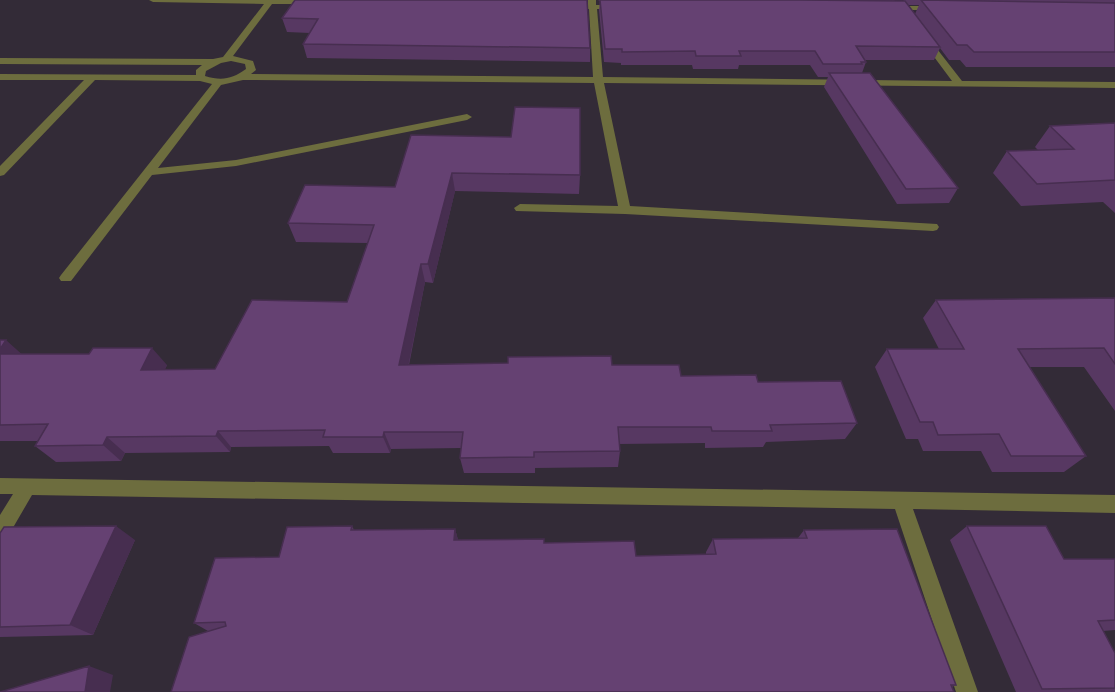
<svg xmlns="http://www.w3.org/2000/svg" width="1115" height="692" viewBox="0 0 1115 692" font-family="'IBM Plex Sans',sans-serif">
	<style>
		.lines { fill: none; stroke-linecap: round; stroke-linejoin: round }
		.minor { fill: #6d6d3e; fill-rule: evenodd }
		.wall { fill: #573862; fill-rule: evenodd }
		.shaded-wall { fill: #472e50 }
		.building { fill: #654172; stroke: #472e50; stroke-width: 1.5 }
	</style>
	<rect width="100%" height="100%" fill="#332b37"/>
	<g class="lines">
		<path class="minor" d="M149,0H317L318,2L314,4H272L233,56L253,61L256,70L251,74L593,77L589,9H569L565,7L569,5H588V0H596V5H620L624,7L620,9H597L603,77L952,81L920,38L924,35L927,36L962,81L1115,82V88L604,83L630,206L937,224L939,227L937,230L933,231L625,214L516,211L514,208L520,204L618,206L594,83L243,80L221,85L158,168L236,160L467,114L472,117L467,120L236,166L152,175L71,281H61L59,278L61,275L212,84L200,81L95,80L4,175L0,176V166L84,80H0V74L196,75V70L202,65L0,64V58L213,59L223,57L264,4L153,2ZM231,61L245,64L246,69C232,79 222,81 205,76L206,71L221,63Z
			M890,6H938L942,8L938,10H887L886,8Z
			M0,478L1115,495V513L913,509L978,692H956L895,509L32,495L7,538L0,541V515L13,494H0Z"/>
	</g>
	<path class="wall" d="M295,0L590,48V62L307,58L303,44L310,33L287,32L282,18Z
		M598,0H895L894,1H904L903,0H1115V67H966L960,60H949L940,48L934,60H865L866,62L862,73L958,188L949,203L897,204L824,87L828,77H818L810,65H739L738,69H693L692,65H621V63L604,62L599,10L600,1ZM908,5H919L915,14Z
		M1115,123V213L1103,202L1021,206L993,173L1007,151L1038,150L1035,147L1050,126Z
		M411,135L580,175L579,194L455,191L433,283L425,282L409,365H612L681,376L758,382L857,423L845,439L766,442L763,447L705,448V443L619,444L620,451L618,467L535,468V473H464L460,458L461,448L391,449L390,453H333L329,446L231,447L230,452L125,453L121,461L56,462L35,446L38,441H0V340L21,354L167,365L165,369H215L347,302L368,243L296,242L288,223L395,187Z
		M1115,298V411L1084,367H1029L1086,456L1064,472H992L981,451H923L918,439H906L875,367L887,349H939L923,318L936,300Z
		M352,526L354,530L455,529L458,540L544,543L636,556L706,555V552L713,539L798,538L804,530L956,685L952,687L208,631L194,623L279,557Z
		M967,526L1064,559H1115V630L1103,631L1115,653V692H1016L950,540Z
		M0,533L135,540L93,635L0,637Z"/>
	<path class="shaded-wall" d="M452,173L455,191L433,283L428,264Z
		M421,264L425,282L405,382L399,365Z
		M6,340L26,358L0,357V349Z
		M152,348L167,365L157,387L141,370Z
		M218,431L231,447L230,452L216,436Z
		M384,432L391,449L390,453L383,437Z
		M107,437L125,453L121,461L103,445Z
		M116,526L135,540L93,635L70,625Z
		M455,529L459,543L454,540Z
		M89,666L113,675L110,692H85Z"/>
	<path class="building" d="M295,0H587L590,48L303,44L318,19L282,18Z
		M600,0H799L905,1L940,47L856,46L866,62H861L862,64H823L815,51H739L741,56H696L695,51L622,52V49H605Z
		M921,0L1115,3V52H974L967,45H957Z
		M829,73H870L958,188L906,189Z
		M515,107L580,108V175L452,173L428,264H421L399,365L508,363V357L611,356L612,365H679L681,376L756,375L758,382L841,381L857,423L770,425L772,431H712L711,427H618L620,451L534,452V457L460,458L463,432H384L383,437H323L325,430L218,431L216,436L107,437L103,445L35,446L48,424L0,425V354H89L93,348H152L141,370L215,369L252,300L347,302L374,225L288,223L305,185L395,187L411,135L511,137Z
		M1115,123V180L1037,184L1007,151L1074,149L1050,126Z
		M1115,298V364L1104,348L1018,349L1086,456H1011L999,434L938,435L933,422H920L887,349H964L936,300Z
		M0,340H6L0,349Z
		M116,526L70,625L0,627V533L4,527Z
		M352,526L351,530L455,529L454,540L544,539V543L634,541L636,556L716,554L713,539L807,538L804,530L897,529L956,685H951L954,692H171L189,637L226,626L225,622L194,623L215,558L279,557L287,527Z
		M967,526H1046L1064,559H1115V620L1098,621L1115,653V688L1042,689Z
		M89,666L85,692H0Z"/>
</svg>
